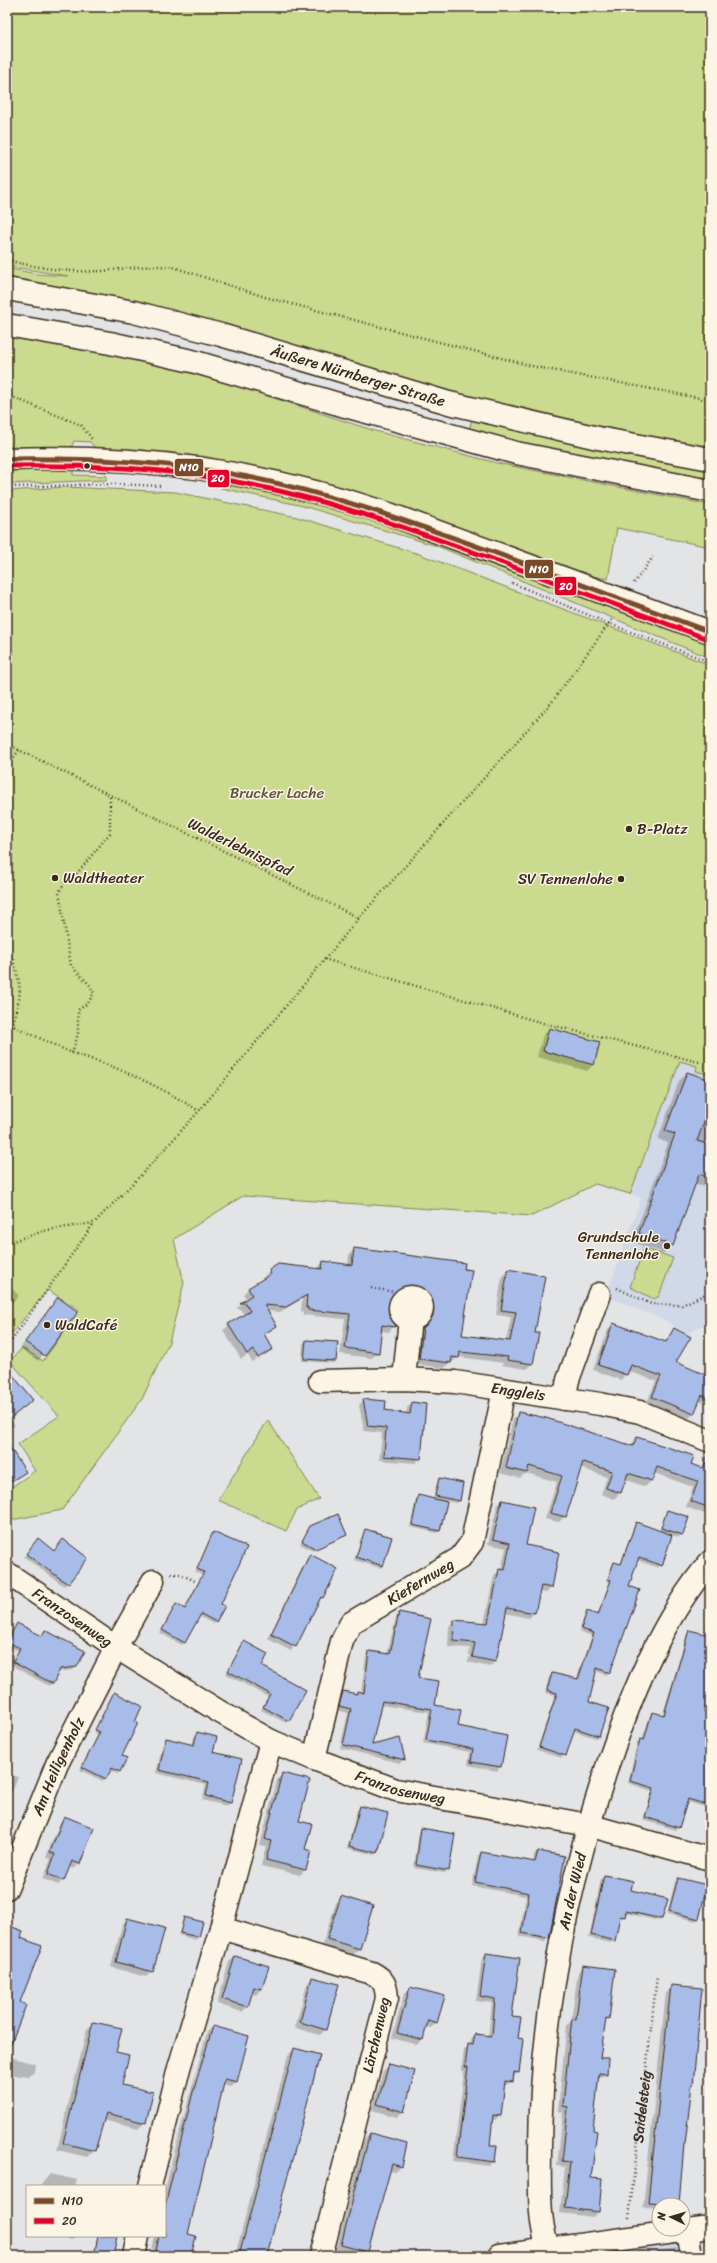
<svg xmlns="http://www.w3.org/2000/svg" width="717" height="2263" viewBox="0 0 717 2263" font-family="Sriracha,sans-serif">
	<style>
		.built { fill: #d1d8e7 }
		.green { fill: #cada8e; stroke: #828256 }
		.shadow { fill: #0003 }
		.building { fill: #a8bcea; stroke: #3b2a1e }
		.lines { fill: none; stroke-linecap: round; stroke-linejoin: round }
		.minor-casing { stroke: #3b2a1e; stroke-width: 25 }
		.highway-casing { stroke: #3b2a1e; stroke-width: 25 }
		.path { stroke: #3b2a1e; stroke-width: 2.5; stroke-dasharray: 1 3; stroke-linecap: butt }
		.minor { stroke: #fcf5e5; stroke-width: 22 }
		.highway { stroke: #fcf5e5; stroke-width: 22 }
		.bus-1-casing { stroke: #fcf5e5; stroke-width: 8 }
		.bus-2-casing { stroke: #fcf5e5; stroke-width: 8 }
		.bus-1 { stroke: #7a4b2a; stroke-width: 5 }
		.bus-2 { stroke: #e4002b; stroke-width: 5 }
		.bus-dot { fill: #3b2a1e; stroke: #fcf5e5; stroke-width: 1.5 }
		.labels { text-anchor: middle; stroke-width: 3; stroke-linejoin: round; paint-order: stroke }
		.street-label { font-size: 15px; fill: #3b2a1e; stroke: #fcf5e5 }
		.park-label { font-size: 15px; fill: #5f563a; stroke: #fcf5e5 }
		.poi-label { font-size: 15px; fill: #3b2a1e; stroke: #fcf5e5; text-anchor: start }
		.line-badge { stroke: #fcf5e5; stroke-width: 1.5 }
		.badge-label { font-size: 11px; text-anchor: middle; font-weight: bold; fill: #fff }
	</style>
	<rect width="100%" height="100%" fill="#e3e4e6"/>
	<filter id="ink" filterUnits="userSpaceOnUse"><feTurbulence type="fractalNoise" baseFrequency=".025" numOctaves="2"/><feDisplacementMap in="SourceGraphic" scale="8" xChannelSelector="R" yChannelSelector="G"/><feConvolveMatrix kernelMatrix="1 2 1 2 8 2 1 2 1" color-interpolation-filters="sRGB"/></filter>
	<g filter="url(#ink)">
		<path class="built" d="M680,1061L697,1066L696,1071L710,1075V1321L687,1334L666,1321L606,1296L641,1198L630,1194Z
			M681,2241L683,2256H572Z"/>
		<path class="green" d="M7,7H710V448L587,424L446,391L7,279V268L37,274L68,276L7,266Z
			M7,337L111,354L213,378L375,431L497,463L710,505V547L617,528L608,579L582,574L382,502L258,467L202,456L96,449L90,442L74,441L71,448L7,450Z
			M472,419L555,439L710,470V481L554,450L469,430Z
			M73,468V475L107,476V480L7,484V470Z
			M223,481L349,510L710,642V658L437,546L303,506L221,488Z
			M64,487L175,492L297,517L419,554L710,665V1075L696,1071L697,1066L680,1061L630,1194L595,1184L532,1216L243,1196L174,1239L184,1283L169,1342L142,1399L62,1510L7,1521V1490L35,1471L18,1444L59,1416L10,1361L22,1348L43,1361L79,1310L48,1290L7,1339V491Z
			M644,1248L673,1258L659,1296L654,1299L630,1287Z
			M268,1420L319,1499L297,1510L286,1531L218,1500Z"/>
		<path class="shadow" d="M710,581V601L704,599Z
			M549,1029L599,1043L593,1065L587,1071L537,1057L543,1035Z
			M687,1073L710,1081V1189L695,1184L672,1245L664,1253L632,1242L668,1143L658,1139L679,1081Z
			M354,1249L463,1264L461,1336L506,1341L511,1317L496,1315L502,1276L508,1271L534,1333L533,1364L527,1369L502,1365L503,1363L459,1357L444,1368L414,1364L422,1302L397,1299L394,1326L389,1332L380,1331L378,1352L372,1358L340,1354L345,1319L303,1315V1311L301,1312L302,1299L280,1312L267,1311L276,1326L263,1335L271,1348L252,1362L248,1355L241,1359L223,1330L244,1315L240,1309L236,1308L247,1300L243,1294L249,1288L265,1278L264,1276L270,1271L317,1269L323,1262L348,1265L349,1255Z
			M7,1283L19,1296L7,1307Z
			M58,1299L76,1312L38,1361L20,1348Z
			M613,1324L664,1343L674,1329V1363L710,1378L708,1397L703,1402L699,1401L693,1414L688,1419L647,1402L656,1381L628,1371L621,1380L593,1370L608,1330Z
			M306,1341L335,1361L333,1363L302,1361L303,1343Z
			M7,1383L9,1419L15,1425L7,1433Z
			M364,1400L384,1411L406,1414L407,1408L412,1403L420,1458L415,1463L379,1460L382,1433L364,1431L359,1405Z
			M519,1413L630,1446L637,1438L690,1464L710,1472V1516L686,1507L693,1487L654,1473L651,1481L645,1487L625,1479L620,1493L614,1499L601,1494L607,1477L580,1468L565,1516L559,1522L545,1519L557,1482L526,1473L520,1478L500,1473L513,1419Z
			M440,1479L459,1501L456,1503L446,1501L440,1530L437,1533L410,1527L416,1499L419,1496L433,1500L437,1482Z
			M502,1501L525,1546L551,1588L546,1593L539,1592L534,1613L529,1618L505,1613L495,1661L490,1667L468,1662L469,1657L493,1662V1660L469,1655L470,1648L448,1647L449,1626L455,1621L484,1624L494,1575L501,1570L506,1548L488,1544L497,1506Z
			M667,1511L688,1518L682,1535L679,1537L672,1535L658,1568L637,1560L628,1587L609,1672L606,1675L596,1671L588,1703L598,1736L596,1738L573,1731L562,1758L537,1750L555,1695L545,1693L549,1677L552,1674L576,1680L592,1636L579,1631L585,1615L588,1612L597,1616L610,1582L606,1581L612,1566L614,1563L620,1565L634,1526L636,1524L659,1531Z
			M308,1530L346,1534L313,1551L300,1544Z
			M365,1530L382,1565L380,1568L354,1560Z
			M214,1534L220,1604L216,1622L213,1624L199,1616L182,1645L160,1633L174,1608L184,1610L202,1575L195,1572Z
			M35,1542L54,1552L87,1558L64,1586L24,1557Z
			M311,1555L322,1597L291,1651L268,1639L306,1560Z
			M399,1613L417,1679L434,1706L457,1727L506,1736L500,1767L497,1771L468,1765L470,1752L423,1743L429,1712L380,1705L370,1746L404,1759L400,1763L340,1748L348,1713L336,1710L340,1696L343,1692L355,1695L358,1692L361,1693L366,1656L370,1652L387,1654L396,1617Z
			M710,1619V1687L703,1713L710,1715V1796L705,1807L687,1802L676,1830L643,1820L652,1791L628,1783L637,1742L642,1740L650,1715L653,1713L662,1716L687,1634L690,1631L704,1635Z
			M17,1624L41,1637L46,1631L76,1667L73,1670L58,1672L49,1686L11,1665L18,1651L7,1645V1641Z
			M244,1642L260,1666L288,1720L286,1723L261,1710L268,1697L226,1674Z
			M112,1696L121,1756L119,1771L117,1774L109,1770L103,1781L80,1770L98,1735L94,1733Z
			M198,1734L212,1753L231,1802L227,1806L202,1800L206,1785L156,1773L163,1743L166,1740L192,1746L194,1737Z
			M7,1773L18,1777L7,1804Z
			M283,1774L298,1821L304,1850L305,1870L300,1875L261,1866L266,1846L260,1845L277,1780Z
			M360,1807L377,1853L375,1855L347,1848L357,1810Z
			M65,1817L79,1864L74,1869L68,1866L63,1880L58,1885L43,1879L51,1859L46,1857L60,1822Z
			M422,1830L448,1870L445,1873L414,1868L419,1832Z
			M538,1852L548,1937L545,1941L519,1936L526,1896L472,1886L478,1857L481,1853L533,1863L534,1855Z
			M604,1876L630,1891L662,1919L659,1921L625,1913L621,1919L619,1918L614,1940L611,1943L589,1938L601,1879Z
			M678,1879L698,1918L696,1921L667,1914L675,1882Z
			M341,1897L372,1907L359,1949L353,1955L322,1945L336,1903Z
			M185,1918L202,1922L196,1940L178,1935Z
			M127,1919L152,1971L146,1977L111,1967L122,1925Z
			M8,1926L18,2003L11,2032L7,2030V1957L10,1950L7,1949Z
			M486,1954L511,2017L517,2039L518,2072L507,2085H504L500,2115L495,2120L492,2119L488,2145L494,2162L489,2166L453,2161L464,2071H461L464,2050L470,2045L471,2040L475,2035L488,2037L492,2003L476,2001L482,1958Z
			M235,1957L262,1989L256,1995L251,1993L248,2006L242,2012L217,2004L229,1962Z
			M583,1966L608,2019L604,2023L599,2058L606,2074L598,2079L592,2131L590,2179L598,2211L593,2217L560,2213L565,2167L557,2166L563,2112L558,2111L565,2042L567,2025L571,2021L578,1972Z
			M313,1978L325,2030L320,2035L295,2028L307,1984Z
			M671,1986L692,2084L683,2146L678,2204L659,2205V2208L643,2207L666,1992Z
			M410,1988L436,2022L431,2028L426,2027L422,2039L417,2045L392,2038L404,1994Z
			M94,2023L115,2053L120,2085L145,2122L138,2129L103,2120L94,2150L87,2157L57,2150L87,2029Z
			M213,2027L236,2081L230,2087L223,2085L186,2235L190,2256H151L155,2236H165V2191L171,2164L207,2032Z
			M294,2049L266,2256H235L288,2055Z
			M7,2056L35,2064L34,2072L29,2077L7,2074Z
			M389,2065L403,2111L397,2117L372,2110L383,2071Z
			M370,2134L401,2166L395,2172L389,2171L367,2252L363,2256H355L336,2251L364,2140Z
			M50,2174L77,2180L75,2186H40Z
			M52,2236H76L72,2240Z
			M98,2236H104L112,2256H93Z
			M676,2248L677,2256H621Z
			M38,2254L47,2256H37Z"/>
		<path class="building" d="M549,1028L600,1042L594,1065L543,1051Z
			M687,1072L710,1080V1105L697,1141L710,1145V1178L699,1174L673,1246L639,1233L675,1134L665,1131Z
			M354,1248L465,1263L464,1269L472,1270L462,1335L510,1341L516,1312L501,1310L508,1269L545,1276L535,1333H539L533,1364L507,1360L508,1357L460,1352L459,1358L452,1357L451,1363L419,1359L427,1297L399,1293L395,1327L382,1325L379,1353L345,1348L350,1314L308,1310V1307L306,1308L307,1295L286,1307L264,1305L277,1326L264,1334L273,1349L258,1358L254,1350L247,1354L228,1324L250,1311L245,1303H240L252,1295L248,1288L271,1274L269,1270L278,1264L322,1269L323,1261L352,1265Z
			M58,1297L78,1312L45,1356L25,1342Z
			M613,1323L666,1342L674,1328L691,1337L676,1362L710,1377V1398L702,1395L694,1414L652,1397L661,1376L631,1365L627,1375L598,1365Z
			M306,1340L338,1342L336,1361L304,1359Z
			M7,1368L33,1400L7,1421Z
			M363,1399L386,1401L385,1410L410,1414L412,1402L426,1404L421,1459L384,1456L386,1428L368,1426Z
			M518,1412L546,1418L633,1446L637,1437L694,1456L691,1464L703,1468L708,1454H710V1508L691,1501L698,1481L677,1474L657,1467L652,1481L628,1473L621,1493L606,1488L612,1471L583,1462L566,1517L550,1513L562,1476L529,1466L527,1473L506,1468Z
			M7,1443L26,1472L7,1484Z
			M439,1478L463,1483L460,1501L435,1496Z
			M418,1495L447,1502L440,1531L412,1525Z
			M502,1500L534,1507L526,1545L559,1552L552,1588L541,1586L535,1613L507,1608L496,1662L472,1657L475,1643L453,1641L454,1620L488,1623L499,1569L505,1570L510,1543L493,1539Z
			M667,1510L689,1517L683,1535L661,1528Z
			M338,1514L347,1535L316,1549L302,1541L310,1526Z
			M636,1522L672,1535L662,1566L639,1557L629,1586L640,1590L610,1673L597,1668L589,1702L609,1708L599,1736L575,1728L566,1756L539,1747L557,1693L547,1690L552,1673L578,1679L594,1633L581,1629L587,1611L598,1615L611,1580L608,1579L614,1562L621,1564Z
			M365,1529L392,1537L383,1566L356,1557Z
			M213,1532L247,1547L221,1604L225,1606L216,1622L201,1614L185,1643L162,1630L176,1604L185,1609L204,1572L197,1569Z
			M38,1538L54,1551L63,1539L88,1558L68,1584L26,1554Z
			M310,1554L338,1569L323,1598L321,1597L296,1647L271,1634Z
			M399,1612L431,1619L418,1678L439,1681L435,1705L461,1710L458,1726L507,1736L501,1767L471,1762L473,1749L426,1740L432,1709L382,1701L372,1745L400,1738L405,1760L343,1745L351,1709L339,1706L343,1691L357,1694V1691L364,1693L369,1651L390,1654Z
			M17,1623L42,1636L45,1630L85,1651L77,1667L60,1669L53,1684L13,1662L20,1648L7,1642Z
			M689,1630L710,1635V1691L704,1712L710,1714V1806L688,1799L679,1828L645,1817L654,1788L630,1781L640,1739L644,1740L652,1712L664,1715Z
			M244,1641L268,1654L262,1666L306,1690L289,1721L263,1707L270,1694L228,1671Z
			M114,1692L142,1706L135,1722L138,1723L122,1756L127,1758L120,1772L112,1768L106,1779L82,1767L100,1732L95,1730Z
			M197,1732L217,1737L213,1752L242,1759L231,1803L206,1796L209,1782L159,1770L166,1738L194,1745Z
			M282,1773L310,1780L299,1821L312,1824L305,1849L311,1851L306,1870L266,1860L271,1841L265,1839Z
			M360,1806L388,1813L378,1853L349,1846Z
			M64,1816L94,1828L80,1864L72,1861L64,1881L48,1874L55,1854L50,1852Z
			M421,1828L455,1834L449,1871L416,1865Z
			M538,1851L565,1856L549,1938L522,1933L529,1893L475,1882L481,1852L535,1862Z
			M604,1875L633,1881L631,1890L668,1899L662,1919L626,1911L625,1917L620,1916L615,1941L591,1935Z
			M678,1878L707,1885L699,1919L669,1911Z
			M341,1896L373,1906L360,1949L327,1939Z
			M184,1917L203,1922L199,1937L180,1933Z
			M127,1918L165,1928L153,1972L116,1962Z
			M7,1925L23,1931L21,1938L42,1946L20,2002L26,2005L8,2051Z
			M486,1953L520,1958L512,2016L521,2017L518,2038L523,2039L519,2073L514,2072L513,2082L505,2081L501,2116L493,2115L490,2145H497L495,2162L457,2157L468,2067H465L468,2044L473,2045L475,2034L492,2036L495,1999L480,1996Z
			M235,1956L269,1966L262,1989L254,1987L248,2007L222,1999Z
			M583,1965L615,1969L609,2020L606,2019L600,2058H608L607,2074L599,2073L593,2130L597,2131L591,2178L602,2179L599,2212L565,2208L570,2162L562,2161L568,2107L563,2106L570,2035L572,2019H576Z
			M312,1977L339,1984L326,2030L300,2022Z
			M671,1985L702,1988L693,2085L692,2084L685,2144H684L679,2204L648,2202Z
			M410,1987L445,1996L437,2023L428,2020L423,2040L397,2033Z
			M93,2022L122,2028L116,2052L129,2055L122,2085L153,2092L146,2123L106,2113L95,2151L63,2143Z
			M213,2026L249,2036L237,2082L225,2079L188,2234L196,2236L191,2256H155L159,2236H165V2206L193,2092Z
			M294,2048L320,2055L276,2220L267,2256H239Z
			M389,2064L415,2071L404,2112L377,2104Z
			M370,2133L407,2143L402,2167L392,2164L368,2252L341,2245Z
			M98,2236H117L113,2256H94Z"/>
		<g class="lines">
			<g class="minor-casing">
				<g id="minor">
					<path d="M7,459C143,454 259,471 389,514L710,632"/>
					<circle cx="411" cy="1308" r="11"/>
					<path d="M404,1379L410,1318"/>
					<path id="s2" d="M320,1381L404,1379L455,1382L600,1404L640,1412L710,1441"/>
					<path d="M564,1399L568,1380L599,1294"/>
					<path id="s3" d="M7,1573L117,1648L220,1712L271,1741L314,1759L396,1790L588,1825L710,1859"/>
					<path id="s4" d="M314,1759L342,1641L351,1623L460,1558L472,1542L504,1390"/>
					<path id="s5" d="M7,1888L57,1764L122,1636L153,1581"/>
					<path d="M221,1928L372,1973C384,1979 386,1985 387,1998L321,2256"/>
					<path d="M150,2186L179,2068L221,1928L271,1741"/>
					<path d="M687,2230L691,2256"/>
					<path d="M134,2256L138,2236"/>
					<path d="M499,2256L710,2227"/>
					<path id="s6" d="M552,2256C537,2230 540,2178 540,2148C541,2017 567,1887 608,1764C632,1693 661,1620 710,1562"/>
				</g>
			</g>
			<g class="highway-casing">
				<g id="highway">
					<path id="s7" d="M7,289L134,312L221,335L449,403L598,438L710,459"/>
					<path d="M7,325L110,343L192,361L345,406L516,453L710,491"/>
				</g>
			</g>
			<g class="path">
				<path d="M7,260C38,268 70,273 102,271C126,269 149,264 173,267L265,297L536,367L710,400"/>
				<path d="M7,395L81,425L92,439"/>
				<path d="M7,487L114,484L162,486"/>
				<path d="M512,583L610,624L710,662"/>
				<path d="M634,583L653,557"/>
				<path d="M7,744L359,918"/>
				<path d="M7,767L19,750"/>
				<path d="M7,949L10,952C15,966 22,984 19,999C17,1008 14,1017 13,1027"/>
				<path d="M324,959L543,1023L699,1062"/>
				<path d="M7,1023L72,1053L78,1034V1010L88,1003L94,993L89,984L71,966L59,892L66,881L75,876L110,833V795"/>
				<path d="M72,1053C117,1066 159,1086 199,1111"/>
				<path d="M7,1243L47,1230L94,1223L143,1173L199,1111L359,918L552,702L613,618"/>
				<path d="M371,1288L401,1293L407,1298"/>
				<path d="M617,1288L651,1304L682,1305L710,1292"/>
				<path d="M7,1347L94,1223"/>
				<path d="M171,1574H180L195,1581"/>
				<path id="s1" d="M629,2218L657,1976"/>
			</g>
			<use href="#minor" class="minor"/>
			<use href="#highway" class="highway"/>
			<g class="bus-1-casing">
				<path id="bus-1" d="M7,459C88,458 168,461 248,477C333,494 412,523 493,552C565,579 638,605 710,632"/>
			</g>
			<g class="bus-2-casing">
				<path id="bus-2" d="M7,466C88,465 168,467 247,484C333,501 413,530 495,560C566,586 637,613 708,639"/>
			</g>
			<use href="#bus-1" class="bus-1"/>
			<use href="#bus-2" class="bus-2"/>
		</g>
	</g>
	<g class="bus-dot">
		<circle cx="87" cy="466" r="3.5"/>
		<circle cx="629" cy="829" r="4"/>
		<circle cx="55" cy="878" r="4"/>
		<circle cx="621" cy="879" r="4"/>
		<circle cx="667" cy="1246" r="4"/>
		<circle cx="47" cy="1325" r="4"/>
	</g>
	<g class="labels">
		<g class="street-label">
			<text dy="5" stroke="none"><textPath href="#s7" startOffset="362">Äußere Nürnberger Straße</textPath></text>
			<text transform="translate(240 847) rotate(26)" y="5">Walderlebnispfad</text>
			<text dy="5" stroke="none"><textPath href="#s2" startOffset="199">Enggleis</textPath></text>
			<text dy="5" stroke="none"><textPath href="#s4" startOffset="222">Kiefernweg</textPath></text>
			<text dy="5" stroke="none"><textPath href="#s3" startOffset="79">Franzosenweg</textPath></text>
			<text dy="5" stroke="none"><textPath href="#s5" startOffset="132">Am Heiligenholz</textPath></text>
			<text dy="5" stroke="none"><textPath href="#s3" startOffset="451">Franzosenweg</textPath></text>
			<text dy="5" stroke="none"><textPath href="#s6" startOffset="369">An der Wied</textPath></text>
			<text transform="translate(376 2035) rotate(-77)" y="5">Lärchenweg</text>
			<text dy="5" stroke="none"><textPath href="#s1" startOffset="112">Saidelsteig</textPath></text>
		</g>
		<g class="park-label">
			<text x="277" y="798">Brucker Lache</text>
		</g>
		<g class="poi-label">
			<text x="637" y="834">B-Platz</text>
			<text x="63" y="883">Waldtheater</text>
			<text x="613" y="884" text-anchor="end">SV Tennenlohe</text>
			<text x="659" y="1242" text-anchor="end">Grundschule<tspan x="659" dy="17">Tennenlohe</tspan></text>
			<text x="55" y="1330">WaldCafé</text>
		</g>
	</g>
	<g class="line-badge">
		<rect x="174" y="458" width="30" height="19" rx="4" fill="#7a4b2a"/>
		<rect x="207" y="469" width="23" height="19" rx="4" fill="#e4002b"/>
		<rect x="524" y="559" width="30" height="20" rx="4" fill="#7a4b2a"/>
		<rect x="554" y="576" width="23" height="20" rx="4" fill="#e4002b"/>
	</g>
	<g class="badge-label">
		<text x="189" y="471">N10</text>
		<text x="218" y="482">20</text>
		<text x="539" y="573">N10</text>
		<text x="566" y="590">20</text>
	</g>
	<rect width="717" height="2263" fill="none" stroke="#fcf5e5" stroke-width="24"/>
	<rect x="12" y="12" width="693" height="2239" fill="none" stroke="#3b2a1e" stroke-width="1.5" filter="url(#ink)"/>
	<rect x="26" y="2185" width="140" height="52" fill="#fcf5e5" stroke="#afa495"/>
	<rect x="34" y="2198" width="20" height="6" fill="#7a4b2a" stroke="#afa495"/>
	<text x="62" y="2205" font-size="12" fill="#3b2a1e">N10</text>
	<rect x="34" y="2218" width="20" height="6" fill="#e4002b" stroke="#afa495"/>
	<text x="62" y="2225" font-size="12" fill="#3b2a1e">20</text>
	<g transform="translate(671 2217) rotate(275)"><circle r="19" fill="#fcf5e5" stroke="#afa495"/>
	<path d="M0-3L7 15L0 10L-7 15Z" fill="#3b2a1e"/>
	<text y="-6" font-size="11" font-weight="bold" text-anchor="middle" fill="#3b2a1e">N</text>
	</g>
</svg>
